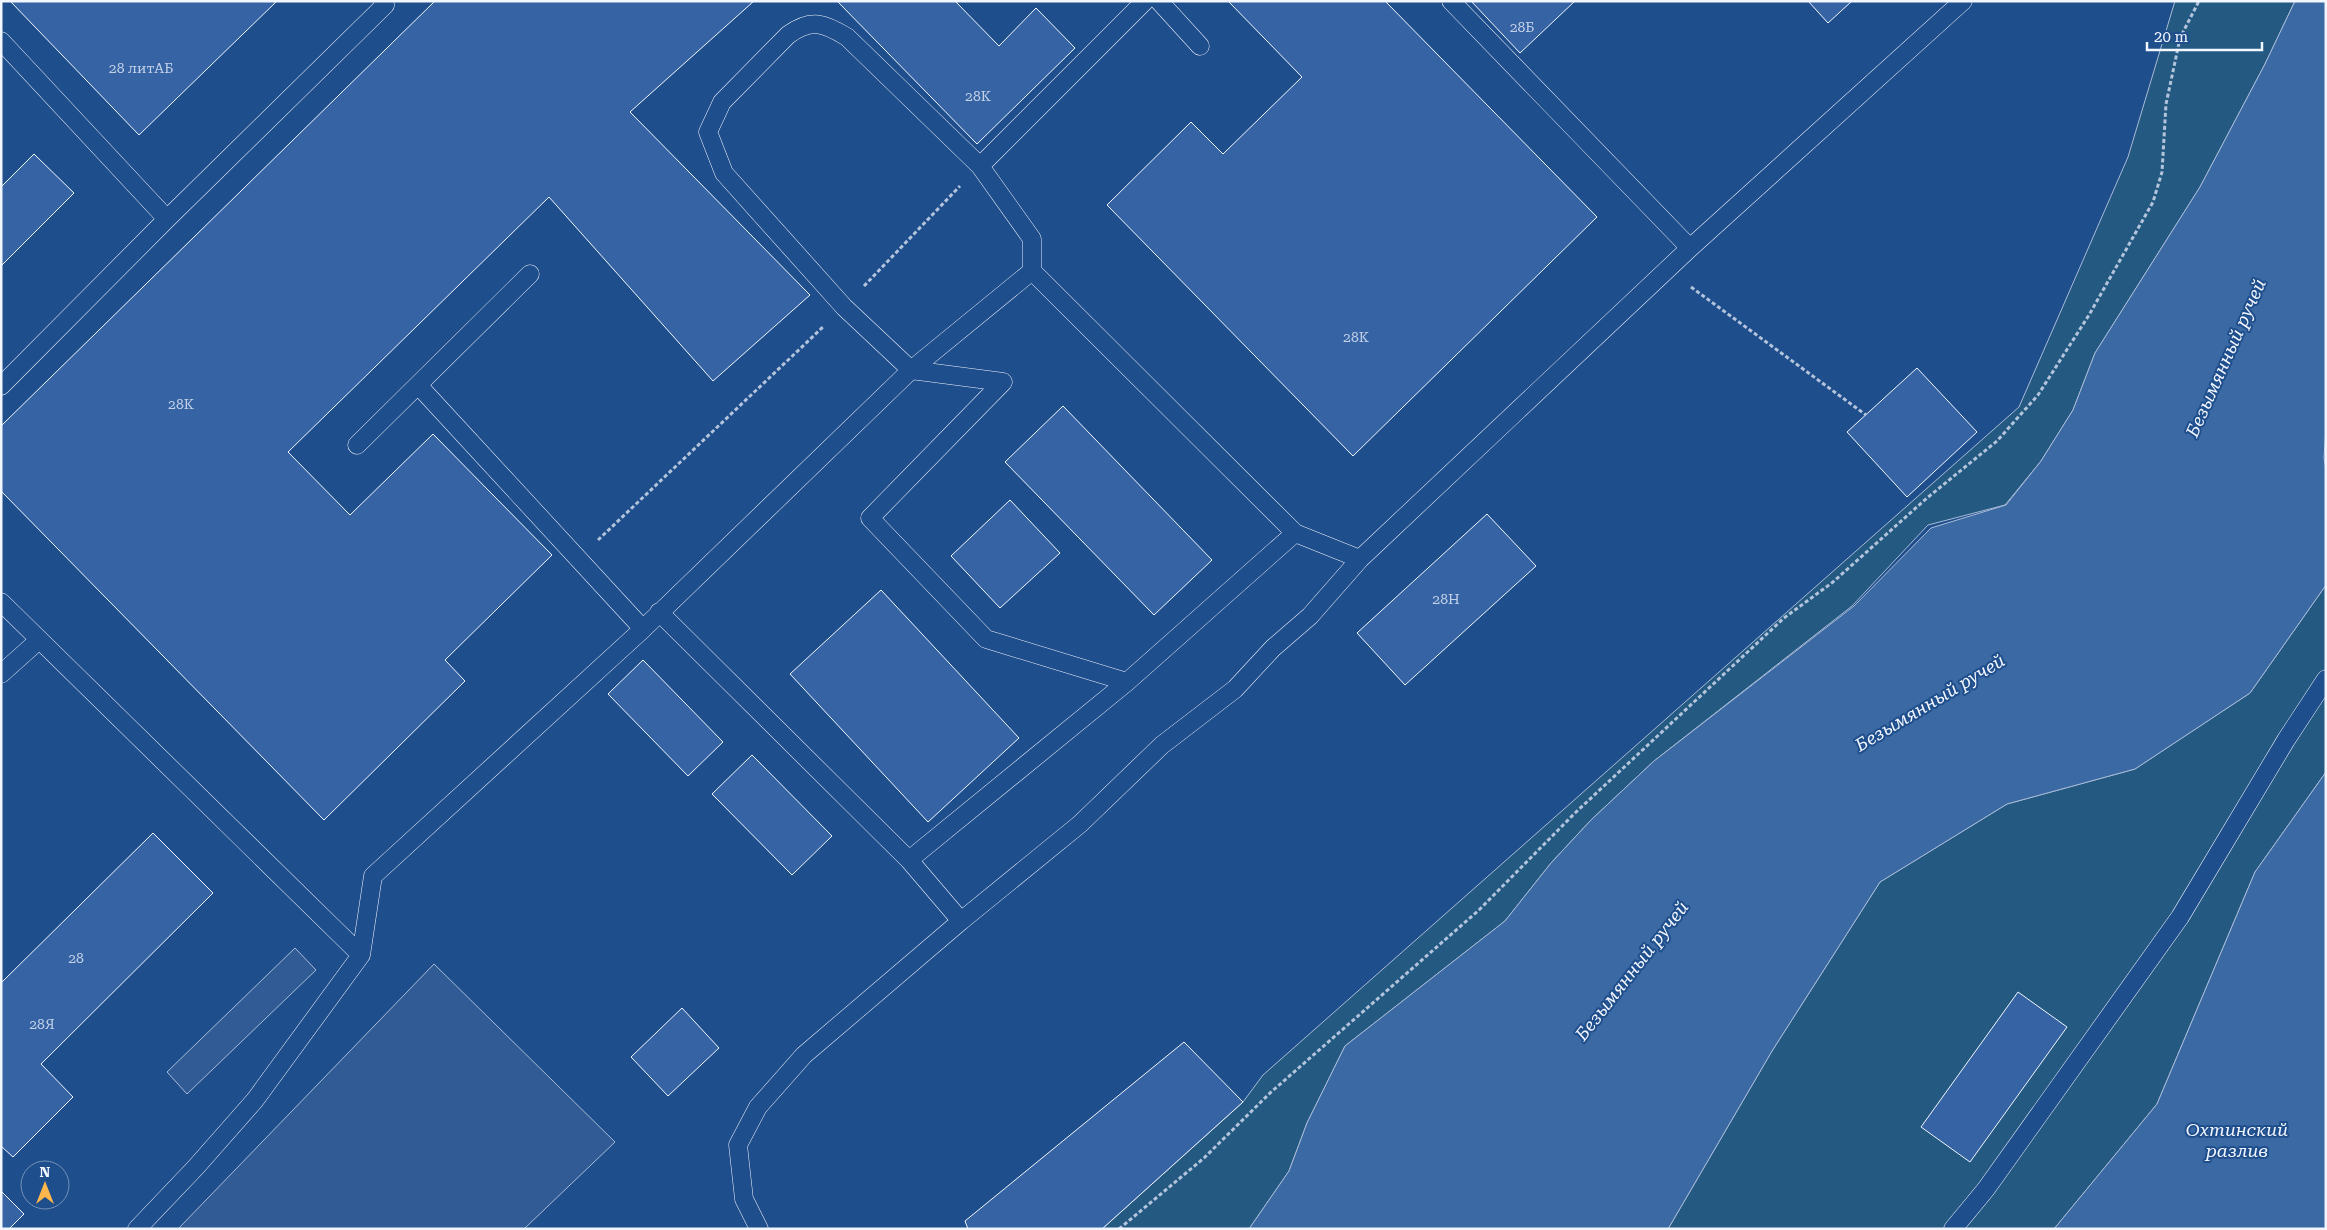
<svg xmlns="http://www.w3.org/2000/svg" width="2327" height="1230" viewBox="0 0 2327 1230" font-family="'Roboto Serif',serif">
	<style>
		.green { fill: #245a82; stroke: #a8bbd7 }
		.parking { fill: #305b95; stroke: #a8bbd7 }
		.water { fill: #3b69a3; stroke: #a8bbd7 }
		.building { fill: #3563a3; stroke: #f2f6ff }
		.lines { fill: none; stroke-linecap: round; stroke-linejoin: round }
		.lane-casing { stroke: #f2f6ff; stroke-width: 19 }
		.path { stroke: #b3c4dc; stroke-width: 3; stroke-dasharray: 4 2.5; stroke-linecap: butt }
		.lane { stroke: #1f4e8c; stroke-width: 18 }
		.labels { text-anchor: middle; stroke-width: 4; stroke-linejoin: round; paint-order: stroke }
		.number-label { font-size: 14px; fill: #c3d1e8 }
		.water-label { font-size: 18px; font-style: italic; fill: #f2f6ff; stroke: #1f4e8c }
	</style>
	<rect width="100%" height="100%" fill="#1f4e8c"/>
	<path class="green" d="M2175,1H2295L2265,64L2200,187L2095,353L2073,410L2041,461L2005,505L1928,525L1852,606L1654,761L1591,820L1551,863L1505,921L1345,1046L1307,1123L1289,1171L1249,1229H1102L1243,1102L1263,1075L2019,407L2128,157Z
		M2326,585V772L2255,872L2157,1104L2054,1229H1668L1772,1051L1880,882L2007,804L2135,769L2250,693Z"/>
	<path class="parking" d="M295,948L316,970L187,1094L167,1072Z
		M434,964L615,1142L524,1229H178Z"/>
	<path class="water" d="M2295,1H2326V429L2324,458L2326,469V585L2250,693L2135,769L2007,804L1880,882L1772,1051L1668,1229H1249L1289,1171L1307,1123L1345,1046L1505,921L1551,863L1591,820L1654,761L1854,606L1931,528L2006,505L2041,461L2073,410L2095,353L2200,187L2265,64Z
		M2326,772V1229H2054L2157,1104L2255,872Z"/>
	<path class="building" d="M10,1H277L139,135Z
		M435,1H754L630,112L810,295L713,381L549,197L288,452L350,515L433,434L552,555L445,660L465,681L324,820L1,491V426Z
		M837,1H955L999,46L1036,8L1075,48L977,144Z
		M1228,1H1385L1597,217L1353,456L1107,205L1191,122L1223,154L1302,77Z
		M1471,1H1575L1520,53Z
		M1808,1H1852L1828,23Z
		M34,154L74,193L1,266V187Z
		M1917,368L1977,432L1907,497L1847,432Z
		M1063,406L1212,560L1154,615L1005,462Z
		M1010,500L1060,553L1000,608L951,556Z
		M1487,514L1536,566L1405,685L1357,633Z
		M881,590L1019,738L928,822L790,674Z
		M643,660L723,742L688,776L608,694Z
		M752,755L832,836L792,875L712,794Z
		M153,833L213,893L41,1064L73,1097L13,1157L1,1146V983Z
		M2018,992L2067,1027L1970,1162L1921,1127Z
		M682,1008L719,1048L668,1096L631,1057Z
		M1184,1042L1243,1102L1102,1229H968L965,1221Z
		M1,1191L24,1214L9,1229H1Z"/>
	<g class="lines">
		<g class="lane-casing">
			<path id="lane" d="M1159,1L1200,46
				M1451,1L1690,248
				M1,41L167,219
				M980,166L1145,1
				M1032,271V239L980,166L847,37C824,23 811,18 788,35L722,102L708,132L724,173L844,307L911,370L1003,382L870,518L986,639L1127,682
				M418,385L643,629
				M1,386L167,219L385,5L383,1
				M357,445L530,274
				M1,602L361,955
				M659,612L909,860L961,921
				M1,674L39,640
				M909,860L1127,682L1295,533
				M137,1229L196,1167L255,1100L361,955L373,876L643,629L911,370L1032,271L1295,533L1360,559L1690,248L1963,1
				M759,1229L744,1199L738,1145L758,1107L804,1055L961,921L1080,824L1162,745L1235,689L1273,648L1310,616L1360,559
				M1953,1229L1986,1189L2180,917L2286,740L2326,679"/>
		</g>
		<path class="path" d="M864,286L960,186
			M1691,287L1866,415
			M598,540L824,326
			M1119,1229L1204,1158L1270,1093L1479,910L1575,813L1784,618L1833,582L1927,498L1997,441L2038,395L2089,315L2153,202L2162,172L2166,104L2175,62L2180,38L2199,1"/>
		<use href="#lane" class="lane"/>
	</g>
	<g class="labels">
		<g class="number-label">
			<text x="1522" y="32">28Б</text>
			<text x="141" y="73">28 литАБ</text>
			<text x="978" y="101">28К</text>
			<text x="1356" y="342">28К</text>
			<text x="181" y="409">28К</text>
			<text x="1446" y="604">28Н</text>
			<text x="76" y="963">28</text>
			<text x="42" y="1029">28Я</text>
		</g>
		<g class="water-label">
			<text transform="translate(2226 358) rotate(-66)" y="6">Безымянный ручей</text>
			<text transform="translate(1930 703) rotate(-31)" y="6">Безымянный ручей</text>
			<text transform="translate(1632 971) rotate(-52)" y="6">Безымянный ручей</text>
			<text x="2237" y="1136">Охтинский<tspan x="2237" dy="21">разлив</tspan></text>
		</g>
	</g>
	<rect width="2327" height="1230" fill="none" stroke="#f2f6ff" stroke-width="5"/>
	<g transform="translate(45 1185)"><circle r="24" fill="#1f4e8c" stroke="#7391ba"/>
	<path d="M0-4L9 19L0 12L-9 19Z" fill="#ffb74d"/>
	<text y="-8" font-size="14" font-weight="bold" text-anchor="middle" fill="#f2f6ff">N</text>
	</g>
	<path d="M2147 42v8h115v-8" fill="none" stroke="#f2f6ff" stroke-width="2.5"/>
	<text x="2154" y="42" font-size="15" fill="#f2f6ff" stroke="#1f4e8c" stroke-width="4" paint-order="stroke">20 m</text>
</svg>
